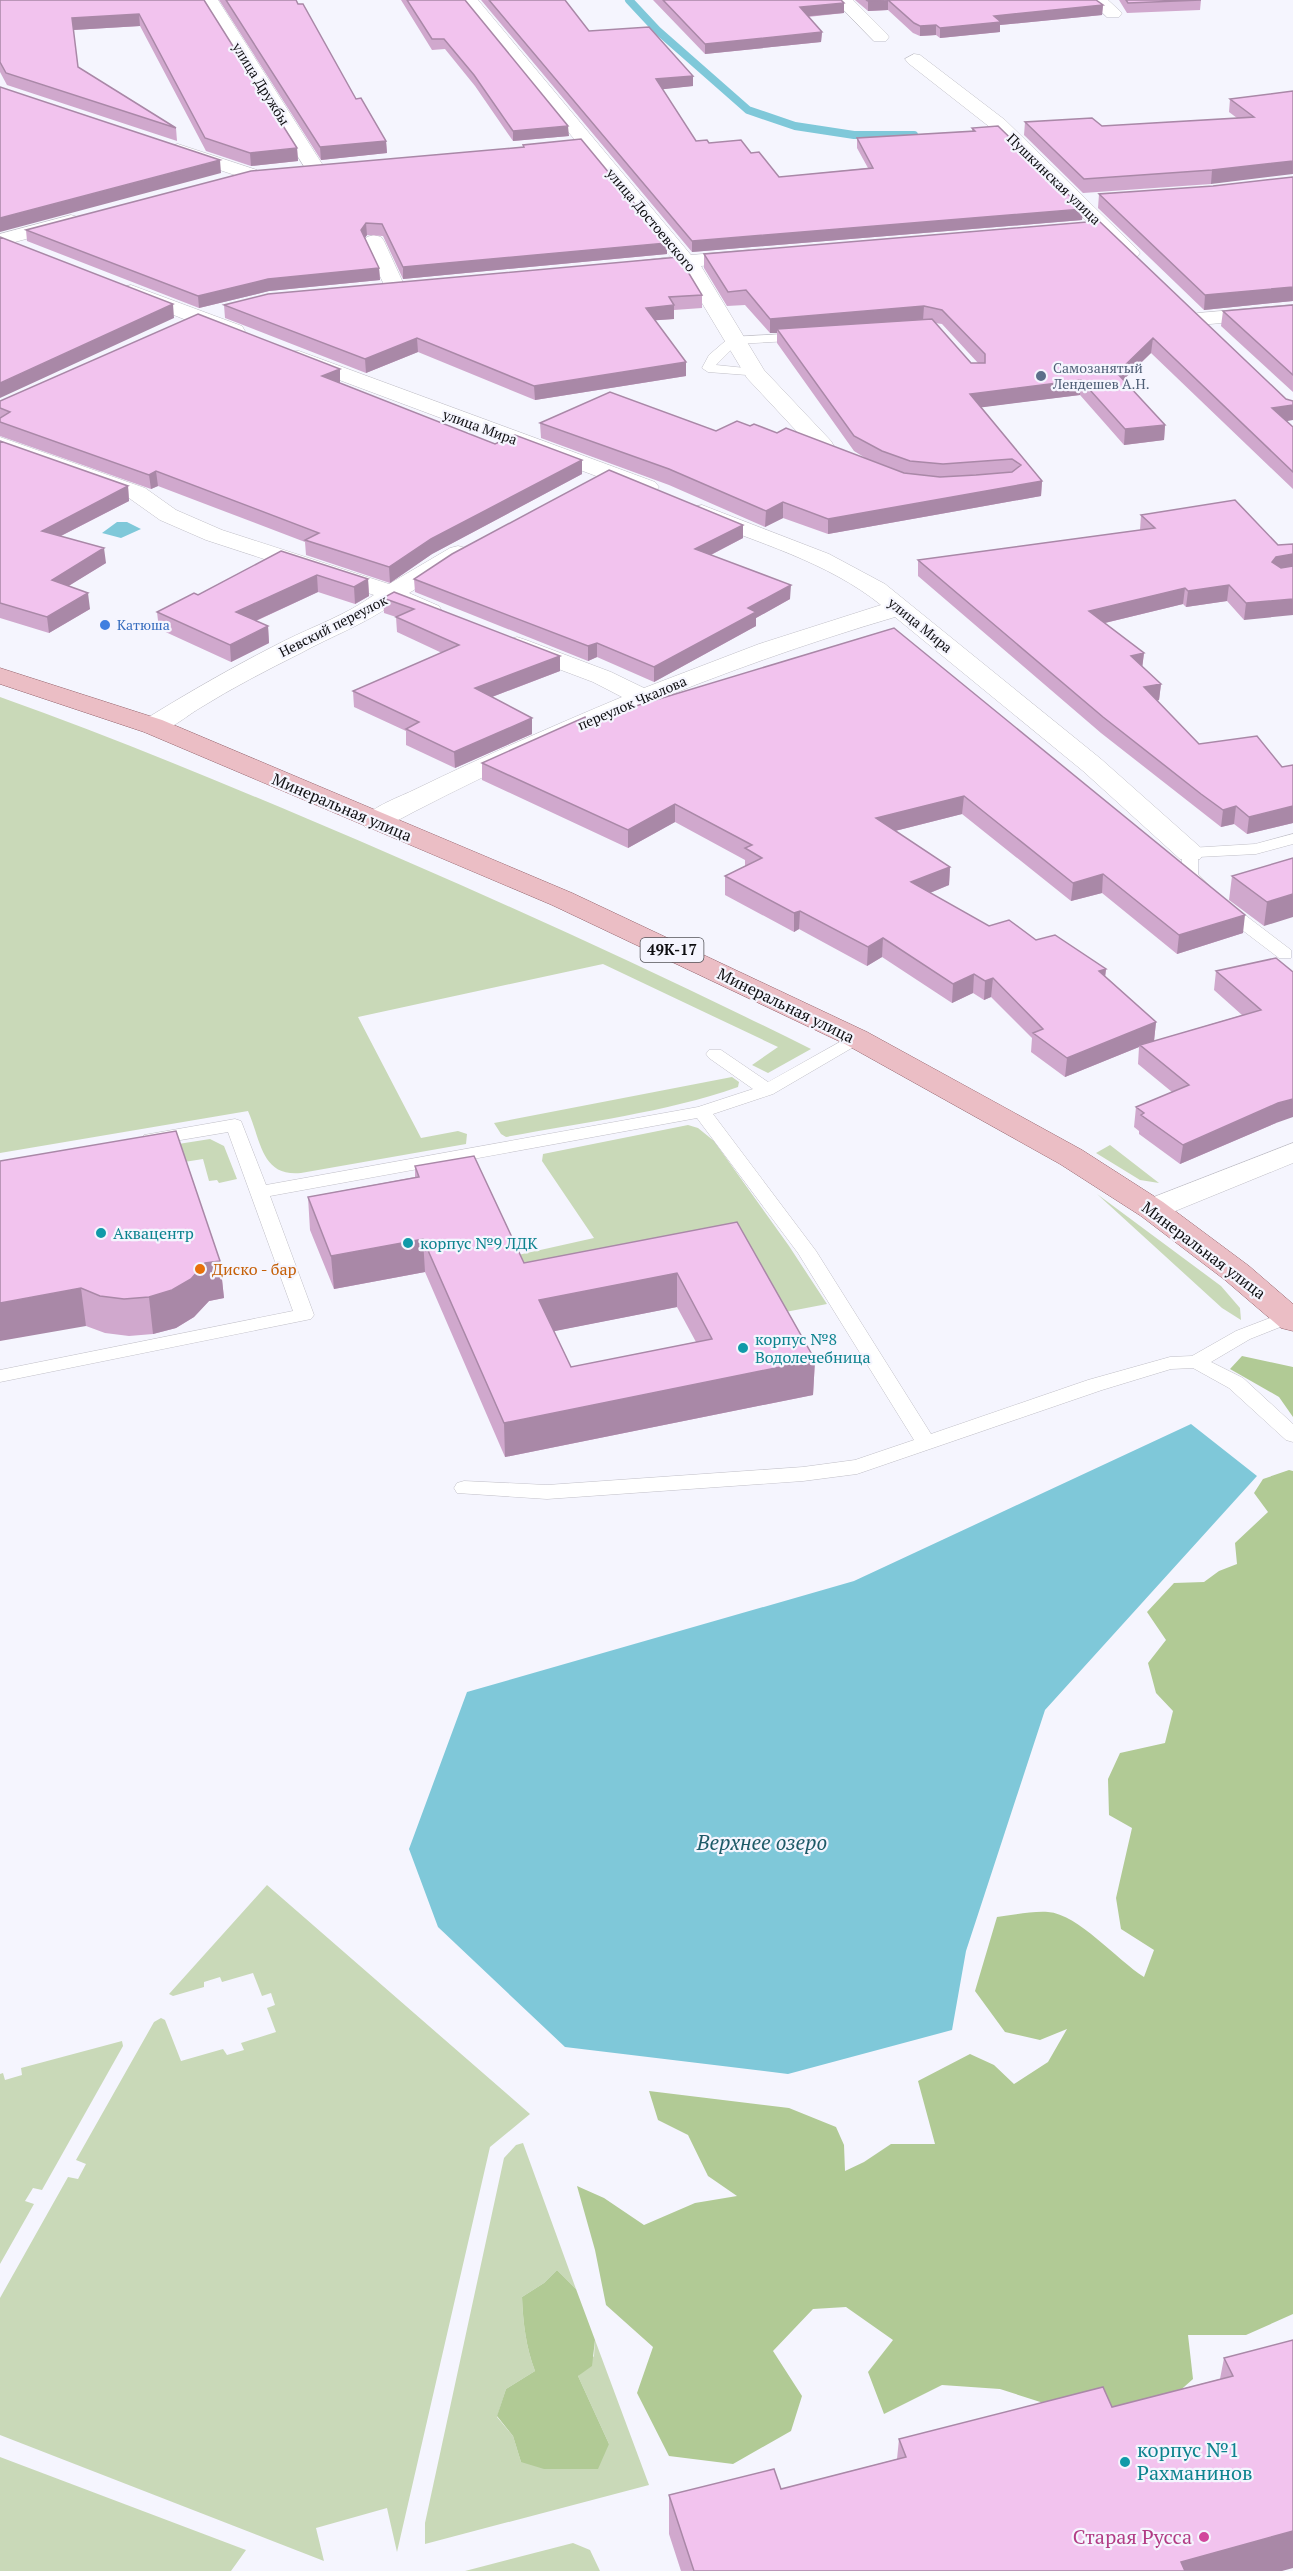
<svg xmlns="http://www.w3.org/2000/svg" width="1293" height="2571" viewBox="0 0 1293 2571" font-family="'PT Serif',serif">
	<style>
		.green { fill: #c9d9b8 }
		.forest { fill: #b1ca95 }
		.water { fill: #7fc8d9 }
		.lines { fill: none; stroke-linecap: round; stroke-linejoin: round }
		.stream { stroke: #7fc8d9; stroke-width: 8 }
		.service-casing { stroke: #c0bfc7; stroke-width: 1 }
		.minor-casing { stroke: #c0bfc7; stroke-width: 1 }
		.primary-casing { stroke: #95646d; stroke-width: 1 }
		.service { fill: #fff; fill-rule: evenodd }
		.minor { fill: #fff; fill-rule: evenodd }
		.primary { fill: #ebbec5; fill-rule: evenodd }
		.wall { fill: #d0a8cd; fill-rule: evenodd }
		.shaded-wall { fill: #a988a7 }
		.building { fill: #f2c3ee; stroke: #a988a7; stroke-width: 1.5; fill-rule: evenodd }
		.service-dot { fill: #5c6f8a; stroke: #f5f5fe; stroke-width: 2 }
		.shop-dot { fill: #3f7fe0; stroke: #f5f5fe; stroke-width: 2 }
		.culture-dot { fill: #0f9aa8; stroke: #f5f5fe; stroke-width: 2 }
		.food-dot { fill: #e8710a; stroke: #f5f5fe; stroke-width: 2 }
		.hotel-dot { fill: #d1479c; stroke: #f5f5fe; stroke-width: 2 }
		.labels { text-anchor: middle; stroke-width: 4.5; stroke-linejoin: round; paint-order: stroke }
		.far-street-label { font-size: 14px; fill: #0e0e11; stroke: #f5f5fe }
		.far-service-label { font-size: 14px; fill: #4e5e75; stroke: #f5f5fe; text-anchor: start }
		.far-shop-label { font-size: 14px; fill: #366cbe; stroke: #f5f5fe; text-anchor: start }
		.shield { fill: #f5f5fe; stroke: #535358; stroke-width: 1.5 }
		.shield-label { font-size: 15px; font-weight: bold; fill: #0e0e11 }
		.street-label { font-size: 16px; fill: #0e0e11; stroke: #f5f5fe }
		.culture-label { font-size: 16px; fill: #0d838f; stroke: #f5f5fe; text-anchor: start }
		.food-label { font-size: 16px; fill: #c56008; stroke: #f5f5fe; text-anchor: start }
		.near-culture-label { font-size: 20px; fill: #0d838f; stroke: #f5f5fe; text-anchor: start }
		.near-hotel-label { font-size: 20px; fill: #b23c85; stroke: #f5f5fe; text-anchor: end }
		.near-water-label { font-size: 21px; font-style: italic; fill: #1d5a67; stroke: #f5f5fe }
	</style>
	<rect width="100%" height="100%" fill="#f5f5fe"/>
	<path class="green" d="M0,697C104,734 206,776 308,819C478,891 646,967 811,1049L768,1073L752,1065L778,1047L603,964L358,1017L421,1138L458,1131L467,1134L466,1144L301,1173C261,1177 261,1140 248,1111L0,1153Z
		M732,1077L739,1082L738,1087C664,1113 584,1122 506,1137L501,1134L494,1123Z
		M688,1125L698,1128L714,1141L789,1246L827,1304L775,1314L527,1293L509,1257L594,1238L542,1161L543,1154Z
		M210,1139L224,1146L237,1179L219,1183L217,1180L209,1181L203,1159L178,1163L172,1145Z
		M1110,1145L1159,1183L1140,1180L1096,1153Z
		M1097,1194L1221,1286L1240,1308L1241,1320L1222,1308Z
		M267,1885L530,2114L490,2147L397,2552L387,2508L316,2528L324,2561L0,2435V2298L68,2177L78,2179L86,2164L76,2160L154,2022L161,2018L165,2020L181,2061L223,2049L227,2055L244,2050L241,2043L276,2032L267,2008L275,2005L271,1993L262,1996L253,1973L222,1982L220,1977L204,1982V1987L173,1996L169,1994Z
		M122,2041L123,2046L42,2190L33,2188L25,2201L34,2204L0,2264V2074L3,2073L5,2080L22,2075L21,2068Z
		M523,2143L576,2289L557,2270L544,2283L522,2297C523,2323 526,2347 535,2371L506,2389L497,2417L513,2436L521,2462L609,2444L578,2376L594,2356L595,2340L649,2485L425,2544V2523L504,2158L516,2145Z
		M0,2457L246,2550L231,2571H0Z
		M573,2543L590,2550L600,2571H465Z"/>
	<path class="forest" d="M1242,1356L1293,1367V1417L1279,1397L1230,1369Z
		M1289,1470L1293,1471V2314L1246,2335H1188L1193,2379L1166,2403L1078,2414L1000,2389L942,2385L884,2414L868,2372L893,2340L846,2307L813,2309L773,2351L802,2396L791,2431L733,2464L669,2456L637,2393L653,2347L606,2305L595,2250L577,2186L604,2198L644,2225L695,2203L737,2196L708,2176L688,2135L658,2120L649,2091L789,2108L836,2127L844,2145L845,2171L864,2162L891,2144H935L918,2081L970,2054L994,2065L1014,2084L1048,2062L1067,2029L1040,2040L1005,2032L975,1991L997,1917C1013,1915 1032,1911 1048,1912C1078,1914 1117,1960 1144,1977L1154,1950L1121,1929L1116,1898L1132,1828L1109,1815L1108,1779L1120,1753L1165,1743L1173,1711L1156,1693L1148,1663L1166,1640L1147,1612L1174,1583L1204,1582L1219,1571L1237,1564L1235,1543L1268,1512L1254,1493L1263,1479Z
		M557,2270L576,2289L595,2340L592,2366L578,2376L609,2444L598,2469H544L521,2462L513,2436L497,2416L506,2389L535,2371C526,2347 523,2323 522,2297L544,2283Z"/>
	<path class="water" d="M117,522H127L141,529L121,538L102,533Z
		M1191,1424L1257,1476L1045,1710L966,1951L952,2030L788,2074L565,2047L438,1927L409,1849L467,1692L854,1581Z"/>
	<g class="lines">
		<path class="stream" d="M629,0L657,30L748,110L795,126L854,135H914"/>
		<g class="service-casing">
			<path id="service" d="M803,333L809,337L807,340L737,344L716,365L755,369L761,373L760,376L708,372L702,368L709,355L730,337Z
				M1293,834V844L1256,854L1198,857V874L1220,896L1291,950V958H1279L1208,904L1182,875V853L1190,848L1255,844Z
				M856,1033L862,1034L865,1038L862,1042L773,1094L713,1114L816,1251L931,1434L1088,1380L1170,1357L1192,1356L1236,1331L1288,1311L1293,1312V1322L1250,1339L1211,1362L1243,1378L1293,1424V1442L1286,1440L1229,1388L1193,1368L1171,1369L1102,1390L857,1474L803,1481L547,1499L457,1493L454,1488L457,1483L464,1481L547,1485L803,1467L855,1460L914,1440L798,1253L697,1118L270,1196L314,1315L311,1319L0,1382V1370L293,1311L228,1132L151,1145L142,1139L144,1135L235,1119L241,1121L266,1185L698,1107L753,1089L709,1058L706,1054L709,1050H721L768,1082Z"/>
		</g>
		<g class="minor-casing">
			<path id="minor" d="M200,0H218L324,167L321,171H307Z
				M460,0H478L691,255L749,250L756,252L759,256L756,260L701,266L764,370L831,441L834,446L831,451H815L747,378L681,268L636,272L629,270L626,266L629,262L671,257Z
				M834,0H853L886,33L889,37L886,41H874Z
				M1089,0H1108L1122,13L1119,17H1107Z
				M914,54L920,55L1005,120L1137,249L1140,253L1137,257H1123L991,128L908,63L905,59Z
				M178,144L257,170L260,174L250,180L171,154L168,150L171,146Z
				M71,215L78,217L81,221L78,225L0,246V234Z
				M374,235L381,237L384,241L405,287L402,291H388L385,287L364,241L367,237Z
				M131,285L242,326L245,331L242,336H226L124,295L121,291L124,287Z
				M1293,305V317L1198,325L1191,323L1187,319L1191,315L1198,313Z
				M299,351L655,482L659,487L655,492H639L291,362L288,357L291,352Z
				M0,437L145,488L176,510L222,530L389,584L450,548L458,546L466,548L470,553L466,558L409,593L439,606L442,611L439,616C423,620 408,610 393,604C365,624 332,636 301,653C267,670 232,688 200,708C183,718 164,737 144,732L140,726L144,720C189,692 236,665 284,641C314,626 346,615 374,595L206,540L160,520L129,498L0,452Z
				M702,505L829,554L885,584L1101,759L1200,847L1204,853L1200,859L1190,861L1180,859L1083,771L895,617C719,669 546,741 385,827L375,829L365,827L361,821C372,806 400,797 416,789C484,756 553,726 622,697L593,682L508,650L504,645L508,640L517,637L526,640L611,672L644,688L759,644L881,605C828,562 756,542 694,517L690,512L694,507Z
				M1293,1143V1163L1163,1216L1152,1219L1141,1216L1136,1209L1141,1202Z"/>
		</g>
		<g class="primary-casing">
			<path id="primary" d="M0,668L162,720L572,893L867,1032L1082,1150L1163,1202L1249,1266L1293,1304V1331L1281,1328L1225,1280L1141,1216L1060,1164L845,1044L552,905L144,732L0,684Z"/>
		</g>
		<use href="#service" class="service"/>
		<use href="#minor" class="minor"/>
		<use href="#primary" class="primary"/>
	</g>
	<path class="wall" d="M0,0H204L297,148L298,161L251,166L206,151L140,26L73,30L78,67L176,128L177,141L7,85L0,72Z
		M219,0H296L356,99L386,141L387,153L321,160Z
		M401,0H465L569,136L513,141L475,86L445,49L432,50Z
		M481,0H565L589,31L693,86L662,89L696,141L709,143L751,153L779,177L868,168L857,148V138L972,131V128L1083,209L1082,220L692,252Z
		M653,0H841L844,3V13L808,17L822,32L821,42L705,54Z
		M855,0H1096L1103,5L1102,15L1000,25V32L940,38L936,35L920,36L913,33L888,10L868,11Z
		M1119,0H1201L1200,10L1127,13Z
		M1293,91L1211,184L1083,193L1024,135L1025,122L1102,126L1237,118L1229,112L1230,99Z
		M523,145L667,243V254L403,279L383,236L367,235L365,238L379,268L380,280L269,291L199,308L27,241L26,230L523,147Z
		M1293,177V301L1204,310L1098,208L1099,194L1213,186Z
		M1099,221L1293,427V489L1151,353L1123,380L1165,425L1164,440L1124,445L1080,395L981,407L1042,481L1041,496L828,534L783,518L765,527L669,485L541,438L540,423L716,431L750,426L777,433L867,459L854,451L777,343V333H770L745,305L727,306L704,268V254ZM935,323L942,324L978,363H971Z
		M702,295V308L674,310V319L655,320L686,376L535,400L418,352L366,373L225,318L224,305Z
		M1293,305V392L1221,326L1223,311Z
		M340,369V383L495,444L582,474L432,554L390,583L306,555L305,542L158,486L151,489L0,436V401Z
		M0,441L128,486L129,501L61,536L106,563L68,586L90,609L49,633L0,618Z
		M1141,515L1278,545L1244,620L1227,601L1186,607L1183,604L1105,623L1144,653L1142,667L1161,684L1159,700L1157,701L1199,744L1282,767L1293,765V823L1247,834L1234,824L1221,827L1101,733L918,576V560L1140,530Z
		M743,538L711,555L790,599L756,618V626L654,682L597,657L588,661L415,592L414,579Z
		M281,551L368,579L369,596L355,604L318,592L256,621L268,626L269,643L231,662L159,629L157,612L198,595Z
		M383,598L560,656V671L492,697L532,734L455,768L406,745V731L354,707L353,691L442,653L397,632L396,617L384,613Z
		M894,628L1243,933L1177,954L1102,893L1071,901L962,814L895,831L950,867L949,885L930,893L989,926L1036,940L1106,969L1105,976L1156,1022L1154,1041L1242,1015L1214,990L1216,971L1276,958V1123L1180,1164L1139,1134V1131L1134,1127L1136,1107L1172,1092L1138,1064L1139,1047L1065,1077L1031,1052L1032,1038L991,997L984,1000L973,993L952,1003L882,957L867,966L799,929L794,932L725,895V876L745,866V860L675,822L628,848L482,780V763L586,721Z
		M1293,858L1264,926L1229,900L1232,876Z
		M0,1161L220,1261L224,1298L209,1301L194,1317L176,1328L153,1334L129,1336L105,1333L86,1326Z
		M415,1166L524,1263L737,1222L815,1360L813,1395L505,1457L425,1272L334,1289L310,1230L308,1197L415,1177ZM677,1307L696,1342L571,1367L554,1331Z
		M1293,2340L1282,2571H681L669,2534V2495L781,2489L897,2459L899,2439L1112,2407L1220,2379L1224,2358Z"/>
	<path class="shaded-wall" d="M888,0V10L868,11V1Z
		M844,3V13L800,17V7Z
		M1103,5L1102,15L1000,25V32L940,38V28L994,16Z
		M139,14L140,26L73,30L72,18Z
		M936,25V35L920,36V26Z
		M822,32L821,42L705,54V44Z
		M693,76V86L656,90V79Z
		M568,126L569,136L513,141V131Z
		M386,141L387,153L321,160L320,147Z
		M297,148L298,161L251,166L250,153Z
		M220,160L221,173L0,232V218Z
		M1293,161V174L1211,184L1212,170Z
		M1083,209L1082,220L692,252V241Z
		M366,223L367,235L362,242L361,230Z
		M667,243V254L403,279V267Z
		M379,268L380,280L269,291L199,308L198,296L268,279Z
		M1293,287V301L1204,310L1205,295Z
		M173,304L174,318L0,398V383Z
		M674,305V319L646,321V308Z
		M924,306L923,321L777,329V333H770V319Z
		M417,338L418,352L366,373L365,359Z
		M1153,338L1151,353L1115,388L1117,373Z
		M686,362V376L535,400L534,386Z
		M340,369V383L322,376Z
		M1081,380L1080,395L969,409L970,394Z
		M1293,405V420L1271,424L1272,408Z
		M1165,425L1164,440L1124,445L1125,429Z
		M582,460V474L432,554L390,583L389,567L431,539Z
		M156,471L158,486L151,489L149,475Z
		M1042,481L1041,496L828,534V519Z
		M128,486L129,501L43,545L42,531Z
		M783,502V518L765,527L766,511Z
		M743,525V538L695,563V549Z
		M104,548L106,563L54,595L52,580Z
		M1293,554V570L1270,579L1272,562L1276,557Z
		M317,575L318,592L238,629L236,612Z
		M368,579L369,596L355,604L354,587Z
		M791,585L790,599L756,618V626L654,682V667L748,608Z
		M1229,585L1227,601L1186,607L1188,591Z
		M1185,588L1183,604L1088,627L1089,611Z
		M88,593L90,609L49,633L47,617Z
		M1293,599V615L1244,620L1246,603Z
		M268,626L269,643L231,662L230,645Z
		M597,643V657L588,661V646Z
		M1144,653L1142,669L1131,656Z
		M560,656V671L476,703L475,688Z
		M1161,684L1159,700L1142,704L1144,687Z
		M532,718V734L455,768L454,752Z
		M964,796L962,814L875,836L876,818Z
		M675,804V822L628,848V830Z
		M1236,806L1234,824L1221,827L1223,810Z
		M1293,806V823L1247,834L1249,817Z
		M950,867L949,885L910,901L911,882Z
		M1103,874L1102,893L1071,901L1073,883Z
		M1293,894V917L1264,926L1267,902Z
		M800,911L799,929L794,932V913Z
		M1245,915L1243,933L1177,954L1179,935Z
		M883,938L882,957L867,966L868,947Z
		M1106,969L1104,987L1099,971Z
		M974,974L973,993L952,1003L953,984Z
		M993,978L991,997L984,1000L985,981Z
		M1156,1022L1154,1041L1140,1045L1139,1047L1065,1077L1067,1058Z
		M1293,1099V1117L1276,1123L1180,1164L1183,1145L1278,1103Z
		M423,1239L425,1272L334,1289L331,1256Z
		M220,1261L224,1298L209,1301L194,1317L176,1328L153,1334L149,1297L205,1263Z
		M677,1273V1307L540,1334L539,1300Z
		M81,1288L86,1326L0,1341V1303Z
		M815,1360L813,1395L505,1457L504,1423Z
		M1293,2531V2568L1282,2571H1179L1181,2562Z"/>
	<path class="building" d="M0,0H204L297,148L250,153L205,138L139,14L72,18L78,67L176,128L6,73L0,62Z
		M226,0H296L298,4H303L356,99L361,98L386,141L320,147Z
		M407,0H465L568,126L513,131L474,75L444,39H432Z
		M489,0H565L589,31L649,27L693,76L656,79L696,141L707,140L709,143L741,140L751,153L759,152L779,177L873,168L857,138L975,131L972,128L998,126L1083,209L692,241Z
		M663,0H841L844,3L800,7L822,32L705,44Z
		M866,0H884L868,1Z
		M888,0H1096L1103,5L994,16L1001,22L940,28L936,25L920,26L914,23Z
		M1126,0H1201L1128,3Z
		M0,87L220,160L0,218Z
		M1293,91V161L1212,170L1084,179L1025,122L1092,118L1102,126L1254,117L1230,99Z
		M581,139L667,243L403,267L382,224L366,223L361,230L379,268L268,279L198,296L26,230L251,171L524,147L523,145Z
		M1293,177V287L1205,295L1099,194L1213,186Z
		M1099,221L1286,399L1293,401V405L1272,408L1293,427V472L1153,338L1117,373L1165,425L1125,429L1081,380L970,394L1042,481L828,519L783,502L766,511L669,469L540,423L610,392L716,431L737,421L750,426L754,424L777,433L786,428L904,473L940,477L976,475L1012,472L1021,465L1012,459L943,464L910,461L882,451L854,436L777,329L932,319L971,363H985V354L942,310L924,306L770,319L746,290L728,292L704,254Z
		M0,237L173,304L0,383Z
		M679,257L702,295L669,297L674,305L646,308L686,362L534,386L417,338L365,359L224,305L268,294Z
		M1293,305V375L1223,311Z
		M198,314L340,369L322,376L495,444L515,435L582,460L431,539L389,567L305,540L319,533L156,471L149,475L0,422V418L10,412L0,408V401Z
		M0,441L128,486L42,531L104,548L52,580L88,593L47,617L0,603Z
		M609,470L743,525L695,549L791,585L748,608L756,612L654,667L597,643L588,646L414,579L452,554Z
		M1235,500L1278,545L1293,544V554L1276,557L1272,562L1281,568L1293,566V599L1246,603L1229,585L1188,591L1185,588L1089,611L1144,653L1131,656L1161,684L1144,687L1199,744L1257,736L1282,767L1293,765V806L1249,817L1236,806L1223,810L1201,794L1103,717L918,560L1155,528L1141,515Z
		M281,551L368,579L354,587L317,575L236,612L268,626L230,645L157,612L194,593L198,595Z
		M394,592L560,656L475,688L532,718L454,752L406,729L419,722L353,691L459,645L396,617L414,609L383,598Z
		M894,628L1245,915L1179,935L1103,874L1073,883L964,796L876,818L950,867L911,882L989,926L1009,920L1036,940L1055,935L1106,969L1099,971L1156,1022L1067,1058L1033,1033L1043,1029L993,978L985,981L974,974L953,984L883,938L868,947L800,911L794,913L725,876L762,858L745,848L752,845L675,804L628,830L482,763L585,717L586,721Z
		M1293,858V894L1267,902L1232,876Z
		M1276,958L1293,972V1099L1278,1103L1183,1145L1141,1115L1144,1113L1136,1107L1189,1085L1140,1045L1261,1010L1216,971Z
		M176,1131L220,1261L205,1263L191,1279L172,1290L149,1297L124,1299L100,1296L81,1288L0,1303V1161Z
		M474,1156L524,1263L737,1222L815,1360L504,1423L423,1239L331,1256L308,1197L419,1177L415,1166ZM677,1273L712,1339L571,1367L539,1300Z
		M1293,2340V2531L1181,2562L1185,2571H694L669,2495L774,2469L781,2489L906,2457L899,2439L1103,2387L1112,2407L1233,2376L1224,2358Z"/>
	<circle class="service-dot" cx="1041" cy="376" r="6"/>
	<circle class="shop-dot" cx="105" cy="625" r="6"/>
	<g class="culture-dot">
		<circle cx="101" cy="1233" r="6"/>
		<circle cx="408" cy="1243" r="6"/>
		<circle cx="743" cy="1348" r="6"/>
		<circle cx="1125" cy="2462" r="6"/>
	</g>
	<circle class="food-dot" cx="200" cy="1269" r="6"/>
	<circle class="hotel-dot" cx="1204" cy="2537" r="6"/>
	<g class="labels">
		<g class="far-street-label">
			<text transform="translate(261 84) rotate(58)" y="5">улица Дружбы</text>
			<text transform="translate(1054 179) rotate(44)" y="5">Пушкинская улица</text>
			<text transform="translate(651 220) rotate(50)" y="5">улица Достоевского</text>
			<text transform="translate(480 427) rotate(20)" y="5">улица Мира</text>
			<text transform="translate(920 625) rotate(39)" y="5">улица Мира</text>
			<text transform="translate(333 626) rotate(-27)" y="5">Невский переулок</text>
			<text transform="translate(632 703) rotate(-23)" y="5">переулок Чкалова</text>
		</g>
		<g class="far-service-label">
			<text x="1053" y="373">Самозанятый<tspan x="1053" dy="16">Лендешев А.Н.</tspan></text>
		</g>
		<g class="far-shop-label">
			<text x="117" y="630">Катюша</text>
		</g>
		<rect class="shield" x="640.5" y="938" width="63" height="24" rx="4.5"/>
		<g class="shield-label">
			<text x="672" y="955">49К-17</text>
		</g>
		<g class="street-label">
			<text transform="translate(342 807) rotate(23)" y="6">Минеральная улица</text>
			<text transform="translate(786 1005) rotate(26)" y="6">Минеральная улица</text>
			<text transform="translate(1204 1250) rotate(37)" y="6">Минеральная улица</text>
		</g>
		<g class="culture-label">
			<text x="113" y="1239">Аквацентр</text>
			<text x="420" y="1249">корпус №9 ЛДК</text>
			<text x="755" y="1345">корпус №8<tspan x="755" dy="18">Водолечебница</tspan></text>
		</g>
		<g class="food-label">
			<text x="212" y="1275">Диско - бар</text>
		</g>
		<g class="near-culture-label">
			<text x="1137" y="2457">корпус №1<tspan x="1137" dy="23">Рахманинов</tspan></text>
		</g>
		<g class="near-hotel-label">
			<text x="1192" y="2544">Старая Русса</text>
		</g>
		<g class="near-water-label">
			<text x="762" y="1850">Верхнее озеро</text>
		</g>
	</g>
</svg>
